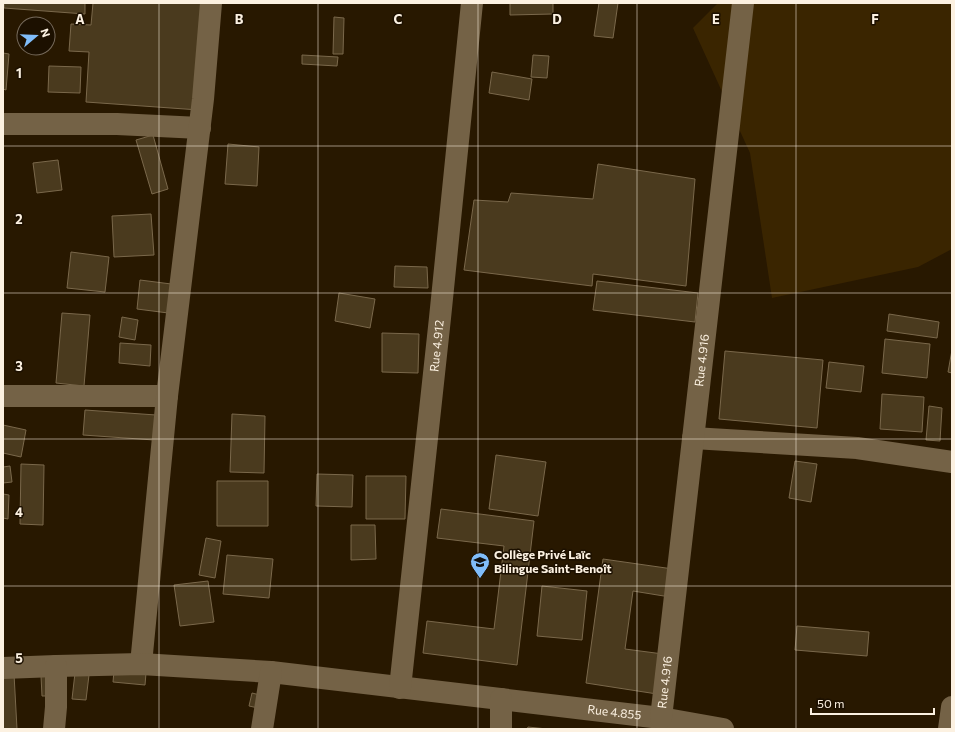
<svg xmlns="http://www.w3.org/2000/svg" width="955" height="732" viewBox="0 0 955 732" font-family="Commissioner,sans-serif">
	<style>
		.green { fill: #3a2500 }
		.building { fill: #4a3a1e; stroke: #7a684b }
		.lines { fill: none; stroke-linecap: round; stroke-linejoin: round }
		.minor { stroke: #746246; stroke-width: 22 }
		.grid { fill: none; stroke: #fcf1e1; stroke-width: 1; stroke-opacity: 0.55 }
		.labels { text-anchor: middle; stroke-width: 3; stroke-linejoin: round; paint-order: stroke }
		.street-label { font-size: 12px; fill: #fcf1e1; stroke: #1c1000 }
		.poi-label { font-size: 12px; font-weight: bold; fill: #fcf1e1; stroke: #1c1000; text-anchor: start }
		.grid-label { font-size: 13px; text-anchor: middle; font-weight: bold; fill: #fcf1e1; stroke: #1c1000; stroke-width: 3; stroke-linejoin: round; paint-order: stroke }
	</style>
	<rect width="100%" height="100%" fill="#281800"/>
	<path class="green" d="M718,3H952V249L918,267L772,298L750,153L693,28Z"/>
	<path class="building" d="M4,3H85V14L4,8Z
		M93,3H206L199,110L86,102L89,52L69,51L71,24L91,25Z
		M510,3H553V14L510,15Z
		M599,3H618L613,38L594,36Z
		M334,17L344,18L343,54H333Z
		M3,53L9,54L6,90L3,89Z
		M302,55L338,57L337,66L302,64Z
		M533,55L549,56L547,78L531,77Z
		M49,66L81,67L80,93L48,92Z
		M492,72L532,79L529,100L489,93Z
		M153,135L168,189L152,194L136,140Z
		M228,144L259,147L257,186L225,184Z
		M58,160L62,190L37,193L33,163Z
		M598,164L695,179L686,286L593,274L592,286L464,270L474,200L508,202L511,193L593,199Z
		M151,214L154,255L114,257L112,216Z
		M71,252L109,257L105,292L67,288Z
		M395,266L427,267L428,288L394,287Z
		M140,280L179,285L176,314L137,309Z
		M597,281L698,293L695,322L593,310Z
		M339,293L375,299L370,328L335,321Z
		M62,313L90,315L84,386L56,383Z
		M889,314L939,322L937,338L887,331Z
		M122,317L138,320L135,340L119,337Z
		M382,333L419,334L418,373L382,372Z
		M885,339L930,344L927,378L882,373Z
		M120,343L151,345L150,366L119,363Z
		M952,350V373L948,372Z
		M725,351L823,360L817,428L719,419Z
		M829,362L864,366L861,392L826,388Z
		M882,394L924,397L922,432L880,429Z
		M929,406L942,408L940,441L926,440Z
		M85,410L156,415L154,440L83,435Z
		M232,414L265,416L264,473L230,472Z
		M3,425L26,430L21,457L3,453Z
		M496,455L546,462L538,516L489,509Z
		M795,461L817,464L811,502L789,498Z
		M21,464L44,465L43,525L20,524Z
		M10,466L12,482L3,483V467Z
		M317,474L353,475L352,507L316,506Z
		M366,476H406L405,519H366Z
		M217,481H268V526H217Z
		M3,494L9,495L8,519L3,518Z
		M441,509L534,521L517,665L423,653L427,621L494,629L504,546L437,538Z
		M351,525H375L376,559L351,560Z
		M206,538L221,541L215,578L199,575Z
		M227,555L273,559L269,598L223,594Z
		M603,559L673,569L670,597L633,591L625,649L663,654L657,694L586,683Z
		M208,581L214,622L180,626L174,585Z
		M542,586L587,591L582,640L537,636Z
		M797,626L869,632L867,656L795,650Z
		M114,671L146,673L145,685L113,682Z
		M75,673L89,675L86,700L72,699Z
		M14,674L17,729H3V675Z
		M55,675V696H42L41,676Z
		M252,693L260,695L258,708L249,706Z
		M528,727L547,729H527Z"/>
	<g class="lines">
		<g class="minor">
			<path d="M3,124H117L200,128"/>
			<path d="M3,396H167"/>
			<path d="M693,438L857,448L952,462"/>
			<path d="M141,664L167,396L203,99L211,3"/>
			<path id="s1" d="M3,668L56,666L141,664L271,672L661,718L723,729"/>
			<path id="s2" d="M400,688L440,318L472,3"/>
			<path id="s3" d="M661,718L743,3"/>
			<path d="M54,729L56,707V666"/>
			<path d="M262,729L271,672"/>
			<path d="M501,729V699"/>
			<path d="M949,729L952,707"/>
		</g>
	</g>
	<path class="grid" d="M159,3V729M318,3V729M478,3V729M637,3V729M796,3V729M3,146H952M3,293H952M3,439H952M3,586H952"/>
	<defs>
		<g id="school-pin" transform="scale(1)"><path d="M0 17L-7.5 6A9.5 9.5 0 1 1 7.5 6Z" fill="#80bdfa" stroke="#1c1000"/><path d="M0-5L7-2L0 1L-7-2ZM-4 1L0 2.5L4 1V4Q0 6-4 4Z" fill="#111"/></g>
	</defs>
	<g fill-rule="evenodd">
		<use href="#school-pin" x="480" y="562"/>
	</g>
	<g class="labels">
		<g class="street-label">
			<text dy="4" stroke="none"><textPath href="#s2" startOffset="344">Rue 4.912</textPath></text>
			<text dy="4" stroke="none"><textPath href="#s3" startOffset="360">Rue 4.916</textPath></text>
			<text dy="4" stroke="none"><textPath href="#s3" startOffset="36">Rue 4.916</textPath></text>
			<text dy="4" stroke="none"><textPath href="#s1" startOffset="614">Rue 4.855</textPath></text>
		</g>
		<g class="poi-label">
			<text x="494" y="559">Collège Privé Laïc<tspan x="494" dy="14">Bilingue Saint-Benoît</tspan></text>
		</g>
	</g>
	<g class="grid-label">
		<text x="80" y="24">A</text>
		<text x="239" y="24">B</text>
		<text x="398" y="24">C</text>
		<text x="557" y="24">D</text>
		<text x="716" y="24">E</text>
		<text x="875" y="24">F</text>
		<text x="19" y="78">1</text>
		<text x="19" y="224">2</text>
		<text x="19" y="371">3</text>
		<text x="19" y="517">4</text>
		<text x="19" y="663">5</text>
	</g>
	<rect width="955" height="732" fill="none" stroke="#fcf1e1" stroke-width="8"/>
	<g transform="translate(36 36) rotate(71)"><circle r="19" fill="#1c1000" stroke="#766a5a"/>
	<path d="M0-3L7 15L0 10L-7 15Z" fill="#80bdfa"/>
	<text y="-6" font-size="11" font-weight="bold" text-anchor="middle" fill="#fcf1e1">N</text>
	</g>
	<path d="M811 708v6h123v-6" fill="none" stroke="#fcf1e1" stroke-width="2"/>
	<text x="817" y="708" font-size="12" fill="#fcf1e1" stroke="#1c1000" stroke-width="3" paint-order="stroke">50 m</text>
</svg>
